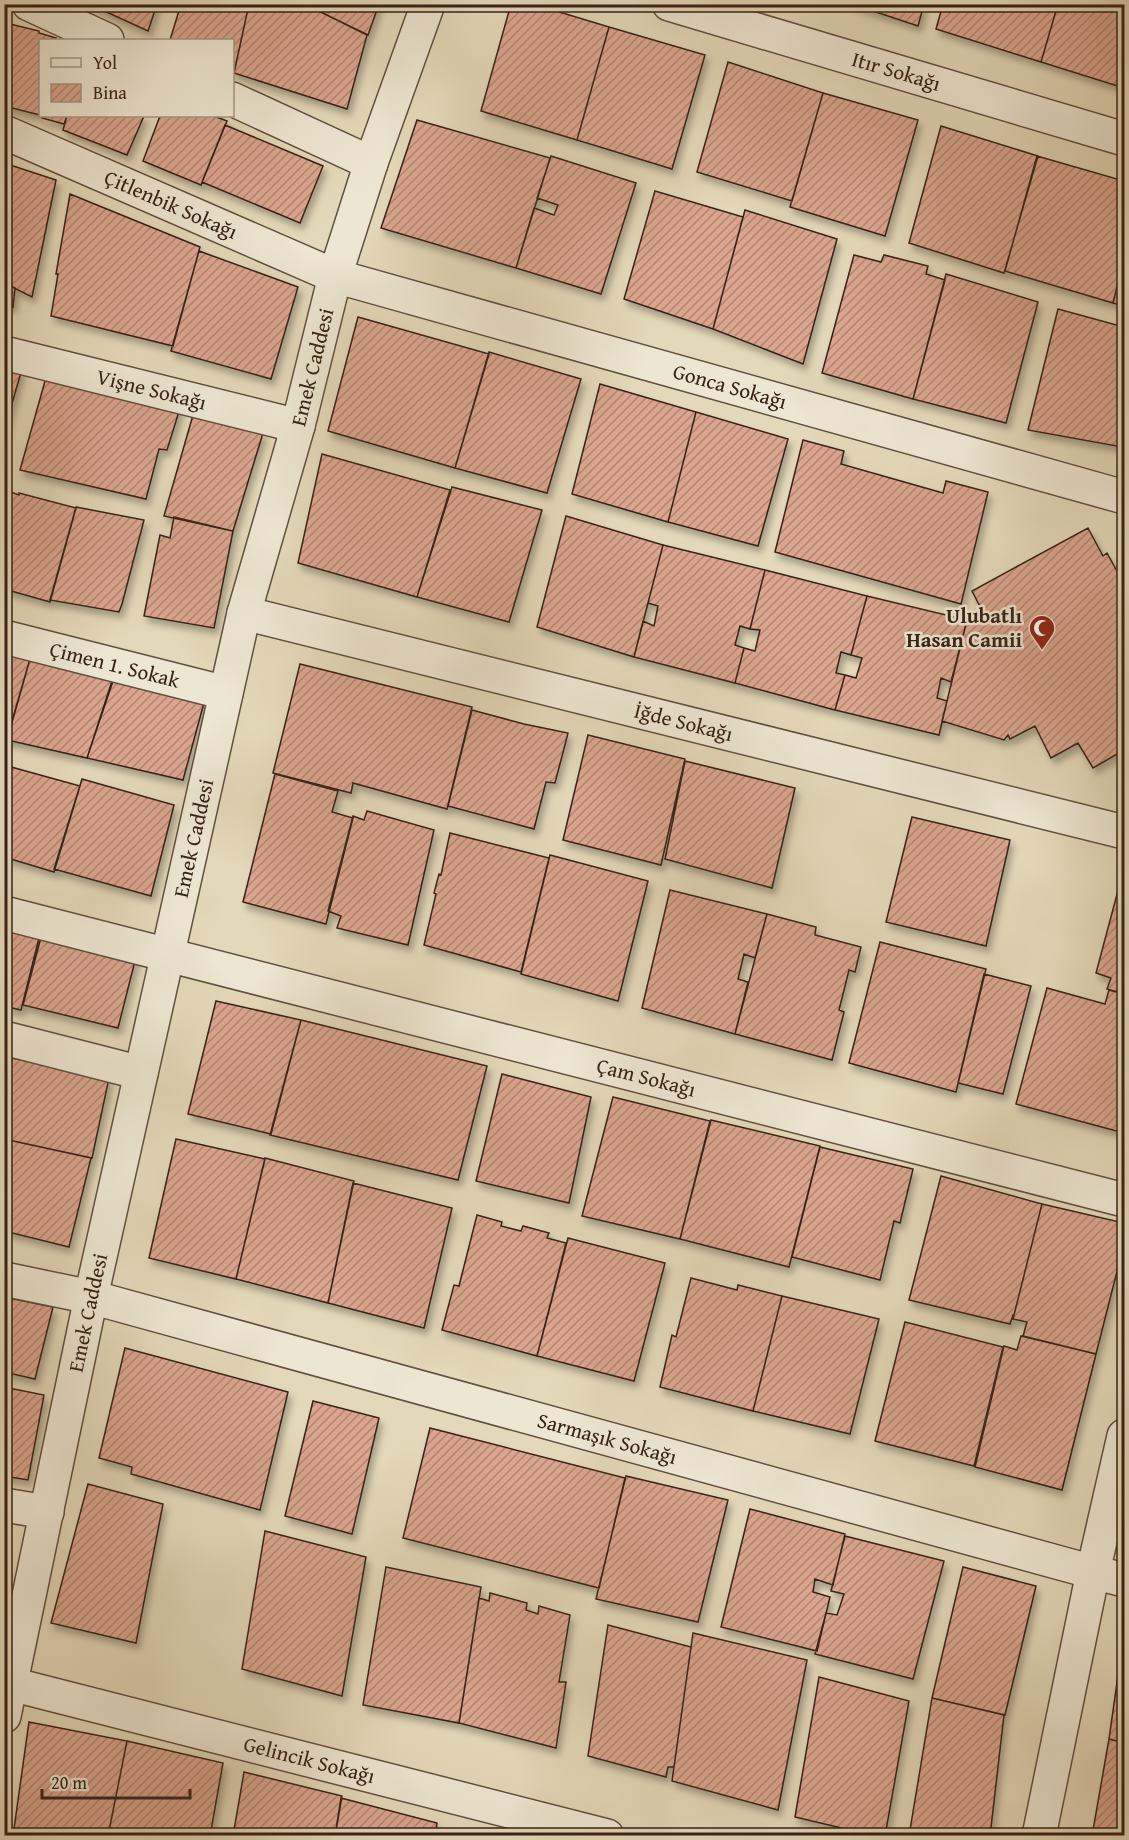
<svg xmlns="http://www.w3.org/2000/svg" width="1129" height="1840" viewBox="0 0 1129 1840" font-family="'Gentium Book Plus',serif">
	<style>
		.building { fill: url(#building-hatch); stroke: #372117; stroke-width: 1.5; filter: url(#shadow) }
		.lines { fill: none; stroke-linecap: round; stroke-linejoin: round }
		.street-casing { stroke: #624f40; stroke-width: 36 }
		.street { stroke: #ede6d2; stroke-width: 33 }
		.labels { text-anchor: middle; stroke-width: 5; stroke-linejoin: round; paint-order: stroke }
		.street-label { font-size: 21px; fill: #372117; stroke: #ede6d2 }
		.poi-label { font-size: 21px; font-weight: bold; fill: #372117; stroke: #ede6d2; text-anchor: end }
	</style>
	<defs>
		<pattern id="building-hatch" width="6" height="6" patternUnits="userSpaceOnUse" patternTransform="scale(1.5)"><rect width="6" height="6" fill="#daa48e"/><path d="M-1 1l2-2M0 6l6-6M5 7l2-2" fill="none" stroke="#b28573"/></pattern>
		<filter id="shadow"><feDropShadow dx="3.5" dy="6" stdDeviation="3" flood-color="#0004"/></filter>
	</defs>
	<rect width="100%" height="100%" fill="#e3d8b9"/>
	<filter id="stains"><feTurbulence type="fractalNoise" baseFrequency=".00333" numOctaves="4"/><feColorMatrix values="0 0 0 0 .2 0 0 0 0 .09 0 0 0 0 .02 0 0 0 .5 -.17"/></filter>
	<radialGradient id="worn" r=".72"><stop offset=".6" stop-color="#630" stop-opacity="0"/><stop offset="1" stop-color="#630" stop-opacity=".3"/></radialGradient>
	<path class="building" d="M89,4H157L148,31Z
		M181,4H249L234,73L232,72V40H170Z
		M249,4H305L367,35L347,109L234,73Z
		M308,4H379L368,35L308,6Z
		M511,4H533L609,27L577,140L481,111Z
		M852,4H924L918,26Z
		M943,4H1058L1041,62L936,29Z
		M1058,4H1124V88L1041,62Z
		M4,20L10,22L4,47Z
		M10,24L39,31V33L56,38L55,40H40V115L4,106V48Z
		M609,27L705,55L672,169L577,140Z
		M728,62L823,93L792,201L697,172Z
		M823,93L918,120L885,236L790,207Z
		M42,116H67L64,124L42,118Z
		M67,116H144L127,155L63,130Z
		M160,116H214L227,121L201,185L143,161Z
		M417,120L550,158L516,268L381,228Z
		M225,125L323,166L300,223L202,182Z
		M941,126L1038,156L1004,273L909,243Z
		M551,156L636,183L601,294L516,268L534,208L554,215L558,205L537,198Z
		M1037,156L1124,181V259L1113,303L1005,271Z
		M4,163L56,180L32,297L4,283Z
		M655,191L743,217L713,329L624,299Z
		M70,194L200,247L173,346L51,316L58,274H56Z
		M745,210L837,239L803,364L713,329Z
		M199,251L298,287L271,379L171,351Z
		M854,255L881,262L884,255L928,266L926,274L945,280L913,399L822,373Z
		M1124,259V306L1113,303Z
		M946,274L1038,302L1006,423L913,399Z
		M4,283L15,288L13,307L4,305Z
		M1058,309L1124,327V437L1122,447L1028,430Z
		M358,317L489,354L455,468L328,431Z
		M489,352L581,379L547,493L455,468Z
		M4,365L22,369L4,431Z
		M47,374L181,405L167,450L159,449L146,499L20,470Z
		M600,384L696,412L668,522L572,494Z
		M696,412L788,439L758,546L668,522Z
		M193,415L263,433L233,531L164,516Z
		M803,440L844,451L841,464L943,493L946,481L988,492L961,604L775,552Z
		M322,454L450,490L417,597L298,563Z
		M452,487L542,510L509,622L417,597Z
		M5,490L19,495V493L76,508L50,602L4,589Z
		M76,507L144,520L122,604L119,612L50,600Z
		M566,516L663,545L634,657L537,627Z
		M174,517L233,531L214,628L144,616L160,535L170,538Z
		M1088,528L1103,556L1107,553L1123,582L1124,581V750L1093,768L1078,743L1051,758L1035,726L1010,739L1008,735L1004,740L942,721L967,620L986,618L972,591Z
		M663,545L765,570L750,629L740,626L735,645L744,648L735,683L634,657L643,621L654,626L658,606L648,603Z
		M765,570L867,596L851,655L841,652L836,673L845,675L835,710L735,683L744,648L755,651L760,630L750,629Z
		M867,596L967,620L951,682L941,678L937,698L947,701L939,735L835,710L845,675L856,678L862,658L851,655Z
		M4,652L30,659L5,745L4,744Z
		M30,659L114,678L87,758L7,740Z
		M300,664L472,707L447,809L353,783L351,793L273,773Z
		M113,678L205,699L183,780L87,758Z
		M472,710L524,724L568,733L555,783L546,782L534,829L448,806Z
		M588,735L685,759L661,865L563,840Z
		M685,761L795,788L772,888L665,859Z
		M4,765L80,786L54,872L4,857Z
		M275,774L338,791L332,812L353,818L326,924L243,902Z
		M82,779L174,805L151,896L54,869Z
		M367,811L434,830L408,945L337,928L341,916L328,911L353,816L364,820Z
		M912,817L1010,840L986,946L886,922Z
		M450,833L549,858L521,972L424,945L436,894L434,893L439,874L441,875Z
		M550,855L648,881L618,1001L521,974Z
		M1124,868V994L1107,989L1111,978L1096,973Z
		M670,890L767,914L755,958L744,954L738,979L748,982L735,1034L642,1008Z
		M4,913L43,922L21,1010L4,1006Z
		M767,914L816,927L815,935L861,947L855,972L849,970L839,1010L844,1012L832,1060L735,1034Z
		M44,926L138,949L118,1028L23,1005Z
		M880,942L986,969L956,1092L849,1063Z
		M984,974L1031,986L1003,1094L958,1083Z
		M1047,988L1105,1004L1109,990L1124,994V1133L1016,1104Z
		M216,1001L301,1020L271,1134L188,1114Z
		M301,1020L487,1066L458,1180L270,1135Z
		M12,1058L109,1078L92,1158L4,1139V1093Z
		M502,1074L591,1097L569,1203L476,1181Z
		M613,1097L710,1121L680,1239L582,1216Z
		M711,1120L820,1146L789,1267L680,1239Z
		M4,1139L91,1158L69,1247L4,1231Z
		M176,1139L265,1159L236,1279L149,1258Z
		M820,1147L913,1169L900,1223L894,1221L880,1280L792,1257Z
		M265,1158L354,1181L328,1303L236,1279Z
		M941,1176L1042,1204L1014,1315H1013L1010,1324L909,1300Z
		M353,1183L452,1208L424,1328L328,1303Z
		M1042,1204L1124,1223V1244L1096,1354L1023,1336L1027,1322L1013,1319Z
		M477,1215L502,1222L501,1226L521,1231L523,1226L549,1233L547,1238L566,1243L537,1356L442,1330L454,1285L459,1286Z
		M568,1238L665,1263L634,1381L537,1356Z
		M691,1278L737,1290L738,1285L782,1296L753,1411L660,1387L672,1335L676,1337Z
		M782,1296L879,1319L850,1434L753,1411Z
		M4,1297L53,1307L35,1379L4,1372Z
		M905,1322L1003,1347L974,1466L875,1441Z
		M1021,1336L1096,1354L1062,1490L975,1467L1004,1346L1017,1350Z
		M125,1348L288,1392L260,1510L131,1474L132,1467L99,1458Z
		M4,1387L44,1395L28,1480L4,1476Z
		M313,1401L379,1418L352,1534L285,1516Z
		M430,1428L625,1478L599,1588L403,1538Z
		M626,1476L728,1500L698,1622L596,1599Z
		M88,1484L163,1504L136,1643L51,1623Z
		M750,1509L845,1534L833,1585L815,1579L813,1592L830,1597L817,1651L721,1627Z
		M265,1531L366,1557L342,1696L242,1669Z
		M845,1536L944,1561L913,1679L815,1654L826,1613L837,1615L844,1594L831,1591Z
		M386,1567L481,1587L459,1723L363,1705Z
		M963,1567L1036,1586L1005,1715L932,1698Z
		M490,1593L527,1603L526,1610L538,1614L539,1606L570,1615L559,1682H566L556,1748L459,1723L479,1598L489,1601Z
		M608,1625L691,1647L674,1767H668L666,1777L588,1756Z
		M693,1633L807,1660L778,1810L672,1781Z
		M1124,1633V1743L1109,1739Z
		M819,1677L909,1701L885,1836H875L795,1817Z
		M932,1698L1004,1715L990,1836H909Z
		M29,1722L127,1741L108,1836H13Z
		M1109,1739L1124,1743V1836H1092Z
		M127,1741L223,1763L210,1836H108Z
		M244,1772L342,1796L335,1836H233Z
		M341,1798L437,1823L435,1836H335Z
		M463,1829L482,1836H462Z"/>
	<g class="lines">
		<g class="street-casing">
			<g id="street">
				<path d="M29,4L107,40"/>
				<path id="s1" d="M669,4L1124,139"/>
				<path d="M232,99L371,163"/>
				<path id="s2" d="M4,132L335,276L1124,497"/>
				<path id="s3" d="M4,353L298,426"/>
				<path id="s4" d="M244,613L1124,832"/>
				<path id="s5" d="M4,637L226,693"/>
				<path id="s6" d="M4,913L1124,1200"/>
				<path d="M4,1038L141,1073"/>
				<path id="s7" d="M4,1279L91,1297L1093,1572L1124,1580"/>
				<path d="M4,1505L47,1512"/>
				<path id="s8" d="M4,1685L11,1684L607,1836"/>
				<path id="s9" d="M4,1716L91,1297L244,613L298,426L335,276L371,163L428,4"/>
				<path d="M1039,1836L1093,1572L1124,1436"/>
			</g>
		</g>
		<use href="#street" class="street"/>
	</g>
	<defs>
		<g id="mosque-pin" transform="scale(1.35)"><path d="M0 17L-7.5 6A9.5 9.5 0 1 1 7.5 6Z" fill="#8f2418" stroke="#ede6d2"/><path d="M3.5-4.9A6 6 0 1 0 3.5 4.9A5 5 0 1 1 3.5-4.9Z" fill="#fff"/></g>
	</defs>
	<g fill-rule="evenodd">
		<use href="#mosque-pin" x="1042" y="628"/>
	</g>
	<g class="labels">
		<g class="street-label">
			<text dy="7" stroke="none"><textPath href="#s1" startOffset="237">Itır Sokağı</textPath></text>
			<text dy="7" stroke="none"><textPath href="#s2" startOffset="182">Çitlenbik Sokağı</textPath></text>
			<text dy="7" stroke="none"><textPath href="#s9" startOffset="1384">Emek Caddesi</textPath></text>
			<text dy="7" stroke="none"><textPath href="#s2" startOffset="771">Gonca Sokağı</textPath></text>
			<text dy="7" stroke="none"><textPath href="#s3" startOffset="152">Vişne Sokağı</textPath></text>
			<text dy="7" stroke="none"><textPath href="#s5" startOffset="114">Çimen 1. Sokak</textPath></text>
			<text dy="7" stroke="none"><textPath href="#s4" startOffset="453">İğde Sokağı</textPath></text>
			<text dy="7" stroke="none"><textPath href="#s9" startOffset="898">Emek Caddesi</textPath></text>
			<text dy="7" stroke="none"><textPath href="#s6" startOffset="663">Çam Sokağı</textPath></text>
			<text dy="7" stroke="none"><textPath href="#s9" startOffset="412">Emek Caddesi</textPath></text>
			<text dy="7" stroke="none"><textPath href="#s7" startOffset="624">Sarmaşık Sokağı</textPath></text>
			<text dy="7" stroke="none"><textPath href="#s8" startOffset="315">Gelincik Sokağı</textPath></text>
		</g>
		<g class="poi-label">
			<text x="1022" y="623">Ulubatlı<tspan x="1022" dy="24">Hasan Camii</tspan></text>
		</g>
	</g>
	<rect width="1129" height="1840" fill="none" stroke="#e3d8b9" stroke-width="24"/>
	<rect x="6" y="6" width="1117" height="1828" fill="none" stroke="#372117" stroke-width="3"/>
	<rect x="12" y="12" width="1105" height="1816" fill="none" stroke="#372117" stroke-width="1.5"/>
	<rect x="39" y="39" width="195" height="78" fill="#ede6d2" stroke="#a49787" stroke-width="1.5"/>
	<rect x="51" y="58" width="30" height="9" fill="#ede6d2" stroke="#a49787" stroke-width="1.5"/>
	<text x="93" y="69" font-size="18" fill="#372117">Yol</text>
	<rect x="51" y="84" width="30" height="18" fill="url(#building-hatch)" stroke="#a49787" stroke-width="1.5"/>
	<text x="93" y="99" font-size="18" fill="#372117">Bina</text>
	<path d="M42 1789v9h148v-9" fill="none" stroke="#372117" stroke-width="3"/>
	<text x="51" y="1789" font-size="18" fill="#372117" stroke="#ede6d2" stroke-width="4.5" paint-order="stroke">20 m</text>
	<rect width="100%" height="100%" filter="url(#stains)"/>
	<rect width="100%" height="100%" fill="url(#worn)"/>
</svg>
